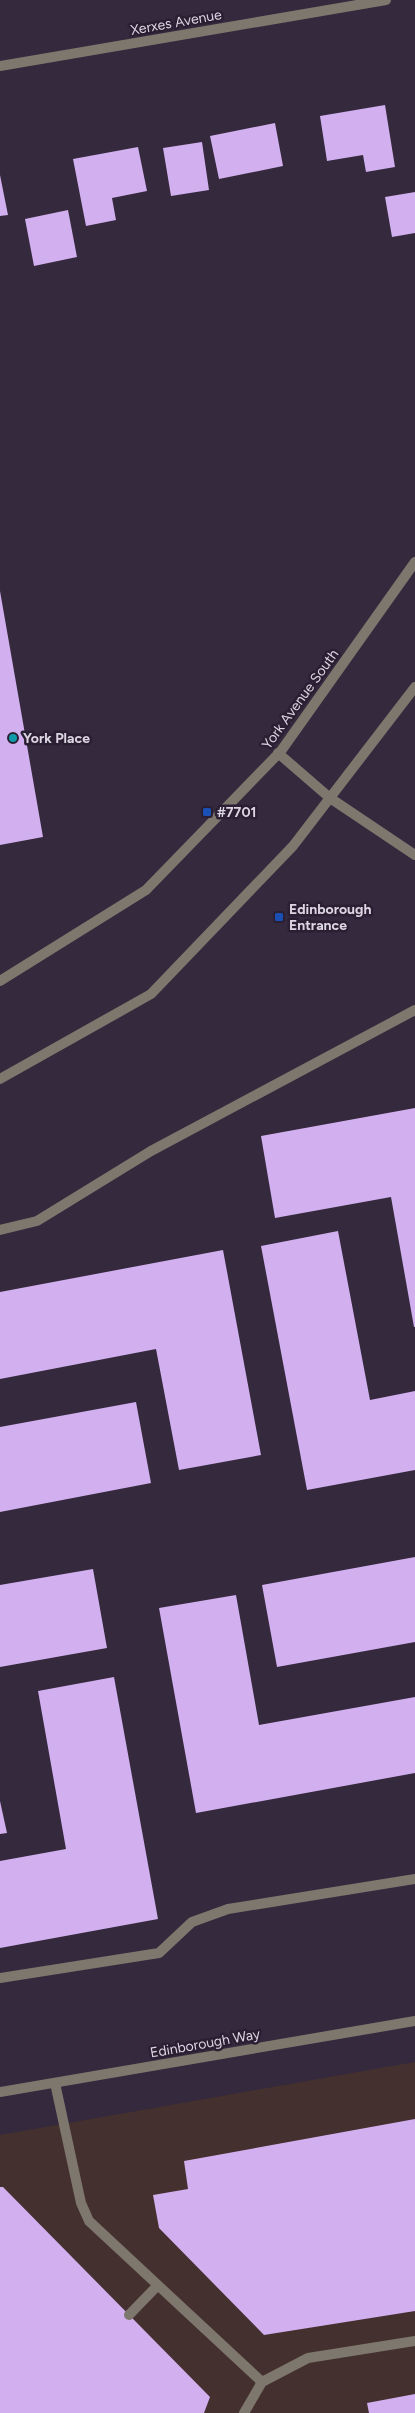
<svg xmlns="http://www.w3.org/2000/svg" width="415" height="2413" viewBox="0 0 415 2413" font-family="Figtree,sans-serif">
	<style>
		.commercial { fill: #44302f }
		.building { fill: #d2afef }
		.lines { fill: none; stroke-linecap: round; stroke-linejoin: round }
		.service { stroke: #7e776d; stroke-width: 10 }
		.minor { stroke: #7e776d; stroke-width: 10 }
		.tertiary { stroke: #7e776d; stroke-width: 10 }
		.culture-dot { fill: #0f9aa8; stroke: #2a1f33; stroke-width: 2 }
		.transit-dot { fill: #1a4fb4; stroke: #2a1f33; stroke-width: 2 }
		.labels { text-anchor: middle; stroke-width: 5; stroke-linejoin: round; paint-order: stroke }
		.street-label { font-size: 14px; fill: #dcd5e2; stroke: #2a1f33 }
		.poi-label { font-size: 14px; font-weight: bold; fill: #dcd5e2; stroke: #2a1f33; text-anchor: start }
	</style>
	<rect width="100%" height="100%" fill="#34293d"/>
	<path class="commercial" d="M415,2062V2413H0V2135Z"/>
	<path class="building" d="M385,105L395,167L366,172L363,155L327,161L320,116Z
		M275,123L283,166L219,179L210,136Z
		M202,142L209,190L171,196L163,148Z
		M138,147L147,191L112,198L116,220L86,226L73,159Z
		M0,175L8,215L0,216Z
		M415,192V233L392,237L385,197Z
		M68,210L77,257L34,266L25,219Z
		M0,591L43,837L0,845Z
		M415,1108V1327H414L391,1197L275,1218L261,1136Z
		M338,1231L370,1400L415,1391V1470L307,1490L261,1246Z
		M223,1250L261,1455L179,1470L156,1349L0,1379V1292Z
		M136,1402L151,1483L0,1512V1427Z
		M415,1557V1642L277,1667L262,1585Z
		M93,1569L107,1648L0,1667V1585Z
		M236,1595L259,1725L415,1697V1773L196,1813L159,1608Z
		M114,1677L158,1919L0,1948V1861L66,1849L38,1691Z
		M0,1801L7,1833L0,1834Z
		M415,2119V2311L264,2335L159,2228L153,2195L188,2189L184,2161Z
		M0,2187H3L210,2397L204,2413H0Z
		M415,2394V2413H369L367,2403Z"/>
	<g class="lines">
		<path class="service" d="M278,753L330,798L415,855
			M0,1230L37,1221L151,1151L415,1010
			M0,1978L159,1953L192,1922L228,1909L415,1879
			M55,2083L81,2203L89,2221L262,2382
			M129,2315L158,2285
			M244,2413L262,2382L308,2358L415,2341"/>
		<path class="minor" d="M0,66L386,0"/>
		<path class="tertiary" d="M0,981L146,890L281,751L415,562
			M0,1079L151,994L293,846L415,687
			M0,2092L415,2021"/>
	</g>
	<circle class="culture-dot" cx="13" cy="738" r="5"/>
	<g class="transit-dot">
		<rect x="202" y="807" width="10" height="10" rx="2.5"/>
		<rect x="274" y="912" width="10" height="10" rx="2.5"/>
	</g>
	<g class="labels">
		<g class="street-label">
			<text transform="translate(176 22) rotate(-10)" y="5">Xerxes Avenue</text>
			<text transform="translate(300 699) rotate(-54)" y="5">York Avenue South</text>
			<text transform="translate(205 2043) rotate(-10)" y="5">Edinborough Way</text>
		</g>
		<g class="poi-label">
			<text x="23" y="743">York Place</text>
			<text x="217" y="817">#7701</text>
			<text x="289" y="914">Edinborough<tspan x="289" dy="16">Entrance</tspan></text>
		</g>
	</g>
</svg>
